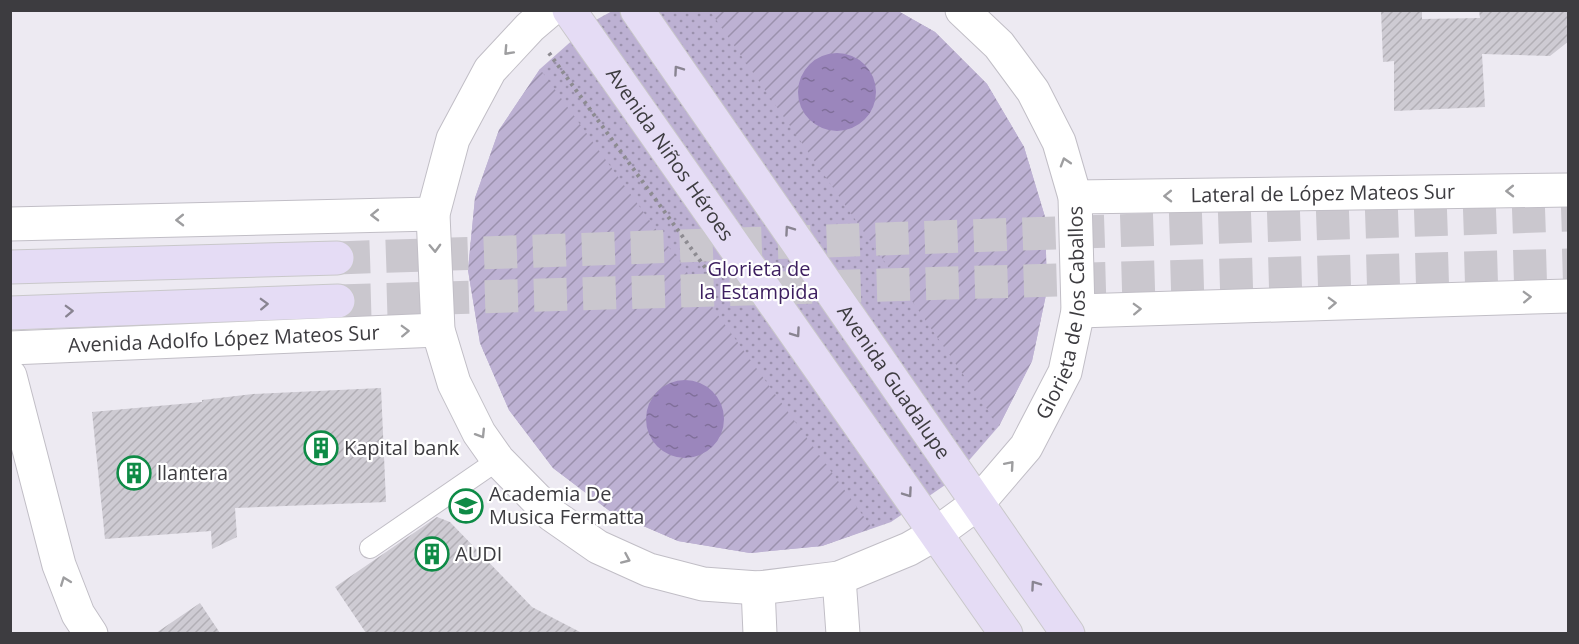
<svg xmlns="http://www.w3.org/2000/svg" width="1579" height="644" viewBox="0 0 1579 644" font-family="'Open Sans',sans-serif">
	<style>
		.park { fill: url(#park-dots) }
		.garden { fill: url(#garden-furrows) }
		.water { fill: url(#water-ripples) }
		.building { fill: url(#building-hatch) }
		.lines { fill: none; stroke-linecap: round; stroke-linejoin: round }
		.primary-tunnel { stroke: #cac7ce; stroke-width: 33; stroke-dasharray: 33 16; stroke-linecap: butt }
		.lane-casing { stroke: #c1bec6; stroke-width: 22 }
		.street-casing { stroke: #c1bec6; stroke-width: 35 }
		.secondary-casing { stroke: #c1bec6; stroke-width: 35 }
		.primary-casing { stroke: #c9c8ca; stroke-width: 35 }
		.path { stroke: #8d8b91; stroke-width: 4; stroke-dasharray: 3 4.5; stroke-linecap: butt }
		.lane { stroke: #fff; stroke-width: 20 }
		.street { stroke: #fff; stroke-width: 33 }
		.secondary { stroke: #fff; stroke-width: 33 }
		.primary { stroke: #e5dcf5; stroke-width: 33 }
		.oneway { stroke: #9e9ea0 }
		.oneway2 { stroke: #898491 }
		.labels { text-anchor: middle; stroke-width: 4.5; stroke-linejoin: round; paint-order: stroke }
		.street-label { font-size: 20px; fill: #3d3c40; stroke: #fff }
		.park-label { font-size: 20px; fill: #3c1e5f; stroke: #fff }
		.poi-label { font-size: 20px; fill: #3d3c40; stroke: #fff; text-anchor: start }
	</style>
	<defs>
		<pattern id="park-dots" width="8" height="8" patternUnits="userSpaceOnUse" patternTransform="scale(1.5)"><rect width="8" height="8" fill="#bdb1d3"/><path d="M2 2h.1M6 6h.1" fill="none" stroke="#9b91ad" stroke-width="1.8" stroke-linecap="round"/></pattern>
		<pattern id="garden-furrows" width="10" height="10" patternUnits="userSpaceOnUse" patternTransform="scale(1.5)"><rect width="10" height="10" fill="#bdb1d3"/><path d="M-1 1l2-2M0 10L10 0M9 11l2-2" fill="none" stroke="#9b91ad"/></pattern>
		<pattern id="water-ripples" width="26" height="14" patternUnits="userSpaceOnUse" patternTransform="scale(1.5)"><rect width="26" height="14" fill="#9b86bc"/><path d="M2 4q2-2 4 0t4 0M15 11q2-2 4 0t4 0" fill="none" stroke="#806f9a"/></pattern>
		<pattern id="building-hatch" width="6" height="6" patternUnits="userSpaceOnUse" patternTransform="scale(1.5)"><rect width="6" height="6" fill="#cecbd3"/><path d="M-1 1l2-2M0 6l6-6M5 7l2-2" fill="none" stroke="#b2afb6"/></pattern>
	</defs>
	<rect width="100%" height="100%" fill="#edeaf2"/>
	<path class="park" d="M614,10L898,11L935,32L987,84L1024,147L1045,217L1047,290L1032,361L999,426L951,481L891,522L822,546L750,553L678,541L611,512L553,468L509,410L480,343L468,270L475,198L499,130L540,69L594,21Z"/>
	<path class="garden" d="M710,11H898L935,32L987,84L1024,147L1045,217L1047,290L1032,361L999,426Z
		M540,69L872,528L822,546L750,553L678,541L611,512L553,468L509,410L480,343L468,270L475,198L499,130Z"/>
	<path class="water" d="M798 92a39 39 0 1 1 78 0a39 39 0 1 1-78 0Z
		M646 419a39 39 0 1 1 78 0a39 39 0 1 1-78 0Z"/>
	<path class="building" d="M1381,10H1422V19L1480,18L1479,10H1569V41L1550,56L1482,54L1485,107L1394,111V61L1383,62Z
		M381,388L386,502L235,508L237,537L212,549L211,531L105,539L92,412L202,402V400L253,394Z
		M437,517L450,522L532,607L582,633H366L335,587Z
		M200,603L220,633H156Z"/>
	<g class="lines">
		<path class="primary-tunnel" d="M337,258L1568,215
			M338,301L1568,265"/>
		<g class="lane-casing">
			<path id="lane" d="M370,548L498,460"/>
		</g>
		<g class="street-casing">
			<path id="street" d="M10,376L59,565L78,614L91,634
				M839,578L843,634
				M758,588L760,634"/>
		</g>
		<g class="secondary-casing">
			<g id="secondary">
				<path id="s1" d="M550,10L530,27L490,70L453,139L433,214L438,330L454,383L479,433L498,460L552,515L598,547L649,570L703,584L758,588L839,578L909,549L937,533L978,503L1026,447L1065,372L1078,311L1075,197L1059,142L1033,91L999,45L962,10"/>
				<path id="s2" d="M1075,197L1568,190"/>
				<path d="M10,224L433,214"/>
				<path d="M1078,311L1568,296"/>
				<path id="s3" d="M10,348L438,330"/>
			</g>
		</g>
		<g class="primary-casing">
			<g id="primary">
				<path id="s4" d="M569,10L1006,634"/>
				<path id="s5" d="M637,10L1068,634"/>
				<path d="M10,267L337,258"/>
				<path d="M10,313L338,301"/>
			</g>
		</g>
		<path class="path" d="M549,53L712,277"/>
		<use href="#lane" class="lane"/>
		<use href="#street" class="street"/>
		<use href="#secondary" class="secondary"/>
		<use href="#primary" class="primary"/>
	</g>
	<defs><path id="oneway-chevron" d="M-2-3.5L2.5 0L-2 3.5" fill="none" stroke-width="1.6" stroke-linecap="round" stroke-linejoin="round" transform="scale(1.5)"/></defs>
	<g class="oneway">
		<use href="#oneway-chevron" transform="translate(508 51) rotate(133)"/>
		<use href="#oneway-chevron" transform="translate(1065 162) rotate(-107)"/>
		<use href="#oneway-chevron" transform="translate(1510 191) rotate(179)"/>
		<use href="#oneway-chevron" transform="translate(1168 196) rotate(179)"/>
		<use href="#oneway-chevron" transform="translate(375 215) rotate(179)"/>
		<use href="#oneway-chevron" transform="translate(180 220) rotate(179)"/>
		<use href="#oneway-chevron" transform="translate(435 248) rotate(88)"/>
		<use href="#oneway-chevron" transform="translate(1527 297) rotate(-2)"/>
		<use href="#oneway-chevron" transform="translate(1332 303) rotate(-2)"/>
		<use href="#oneway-chevron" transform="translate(1137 309) rotate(-2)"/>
		<use href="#oneway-chevron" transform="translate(405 331) rotate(-2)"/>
		<use href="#oneway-chevron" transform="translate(481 434) rotate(58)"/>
		<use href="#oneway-chevron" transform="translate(1010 465) rotate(-49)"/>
		<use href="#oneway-chevron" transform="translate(626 559) rotate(24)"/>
		<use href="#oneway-chevron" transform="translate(65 581) rotate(-111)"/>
	</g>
	<g class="oneway2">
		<use href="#oneway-chevron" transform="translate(678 70) rotate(-125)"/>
		<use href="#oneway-chevron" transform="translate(789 230) rotate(-125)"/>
		<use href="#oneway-chevron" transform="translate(264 304) rotate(-2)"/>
		<use href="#oneway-chevron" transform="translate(69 311) rotate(-2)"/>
		<use href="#oneway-chevron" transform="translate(796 333) rotate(55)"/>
		<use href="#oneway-chevron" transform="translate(908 493) rotate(55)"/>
		<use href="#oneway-chevron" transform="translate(1035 585) rotate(-125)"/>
	</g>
	<defs>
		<g id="building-ring" transform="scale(1.725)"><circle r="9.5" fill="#fff" stroke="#0e8b46" stroke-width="1.5"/><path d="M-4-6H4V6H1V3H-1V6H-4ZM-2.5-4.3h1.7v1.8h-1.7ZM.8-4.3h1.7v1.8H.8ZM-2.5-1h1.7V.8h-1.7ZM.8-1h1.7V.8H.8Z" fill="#0e8b46"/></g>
		<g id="university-ring" transform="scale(1.725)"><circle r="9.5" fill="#fff" stroke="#0e8b46" stroke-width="1.5"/><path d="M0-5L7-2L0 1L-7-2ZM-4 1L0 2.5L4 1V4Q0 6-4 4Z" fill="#0e8b46"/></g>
	</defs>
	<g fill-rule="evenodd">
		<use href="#building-ring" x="321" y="448"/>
		<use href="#building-ring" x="134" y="473"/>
		<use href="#university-ring" x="466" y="506"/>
		<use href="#building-ring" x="432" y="554"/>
	</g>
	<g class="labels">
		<g class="street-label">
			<text dy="7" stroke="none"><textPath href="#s4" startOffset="176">Avenida Niños Héroes</textPath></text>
			<text dy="7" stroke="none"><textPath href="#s2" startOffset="248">Lateral de López Mateos Sur</textPath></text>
			<text dy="7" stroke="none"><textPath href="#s1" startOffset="1258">Glorieta de los Caballos</textPath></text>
			<text dy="7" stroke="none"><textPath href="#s3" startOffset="214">Avenida Adolfo López Mateos Sur</textPath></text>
			<text dy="7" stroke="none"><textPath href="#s5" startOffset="452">Avenida Guadalupe</textPath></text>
		</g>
		<g class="park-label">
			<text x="759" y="276">Glorieta de<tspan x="759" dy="23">la Estampida</tspan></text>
		</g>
		<g class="poi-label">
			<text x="344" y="455">Kapital bank</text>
			<text x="157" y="480">llantera</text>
			<text x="489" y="501">Academia De<tspan x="489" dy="23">Musica Fermatta</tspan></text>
			<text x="455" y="561">AUDI</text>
		</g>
	</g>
	<rect width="1579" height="644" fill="none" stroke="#3d3c40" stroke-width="24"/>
</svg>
